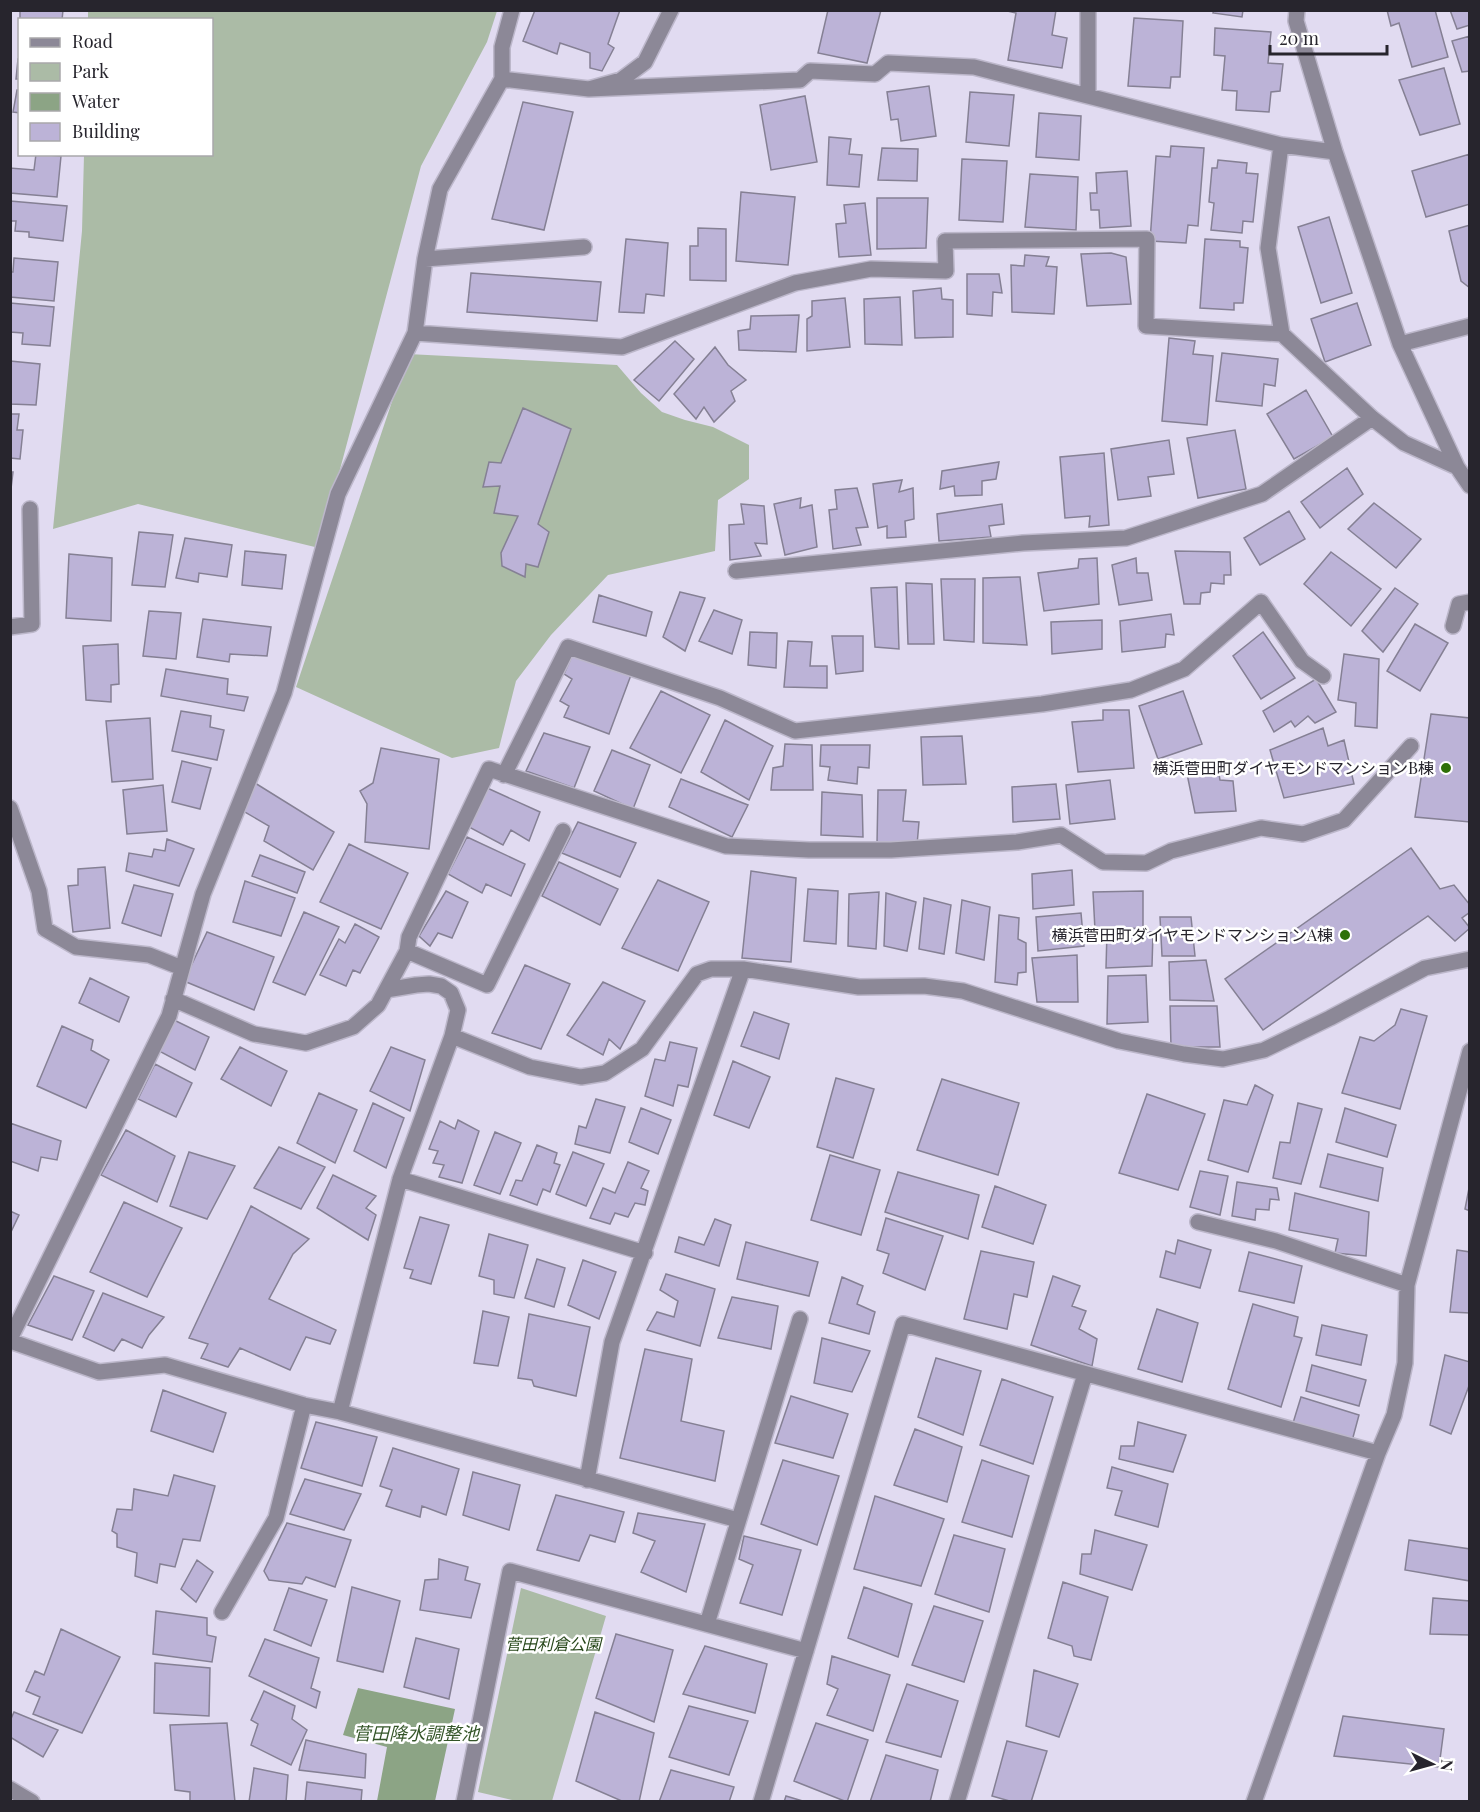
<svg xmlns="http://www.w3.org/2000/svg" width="1480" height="1812" viewBox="0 0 1480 1812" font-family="'Playfair Display','Noto Sans JP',serif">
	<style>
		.green { fill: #abbba6 }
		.water { fill: #8ca485 }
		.building { fill: #bcb3d7; stroke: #858094; stroke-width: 1.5 }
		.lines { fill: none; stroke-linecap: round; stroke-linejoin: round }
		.minor-casing { stroke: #bcb7ca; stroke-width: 18 }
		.minor { stroke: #8c8897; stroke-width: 15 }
		.poi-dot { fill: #2e7008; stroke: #fff; stroke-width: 2 }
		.labels { text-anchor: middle; stroke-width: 5; stroke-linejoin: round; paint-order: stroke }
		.poi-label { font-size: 16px; fill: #27252d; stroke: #fff; text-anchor: end }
		.park-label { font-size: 16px; font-style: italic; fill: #27471a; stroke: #fff }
		.water-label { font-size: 18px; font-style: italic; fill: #345528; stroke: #fff }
	</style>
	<rect width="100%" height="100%" fill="#e1dbf1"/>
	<path class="green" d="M88,11H497L487,42L421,166L319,548L138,504L53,529L82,231L84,155L212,154V20L88,19Z
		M408,354L617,365L641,393L662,412L685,420L713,427L749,445V479L718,500L715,551L608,575L551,635L516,681L499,748L452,758L296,687Z
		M521,1588L606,1616L552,1801H516L478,1792Z"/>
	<path class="water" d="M358,1688L455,1709L435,1801H377L387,1747L343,1735Z"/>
	<path class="building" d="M20,10H63L62,20H20Z
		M535,10H620L608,44L614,48L602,71L590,68V53L560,43L557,54L523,41Z
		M828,10H881L867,63L818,53Z
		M1003,10H1056L1052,35L1067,38L1062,68L1008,60L1016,13Z
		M1214,10H1243L1242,17L1213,13Z
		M1387,10H1435L1448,57L1412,67L1399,23L1391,26Z
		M1450,10H1470V25L1457,29Z
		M1134,18L1183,21L1180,77H1171L1170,88L1128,86Z
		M1215,28L1271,32L1268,63L1283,64L1280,91L1271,92L1269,112L1236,110L1237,91L1222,90L1225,56L1214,55Z
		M1470,36V71L1462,72L1452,41Z
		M18,59H20V79H16Z
		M1444,68L1460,124L1420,135L1399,80Z
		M929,86L936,136L901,141L898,119L891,120L887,92Z
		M17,90H20V113L13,112Z
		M970,92L1014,95L1009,146L966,142Z
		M805,96L817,162L771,170L760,105Z
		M523,102L573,112L544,230L492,219Z
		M1039,113L1081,116L1079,160L1036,157Z
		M829,137L851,139L849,154L862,155L859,187L827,185Z
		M1171,146L1204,148L1198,226L1188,225L1186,243L1150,241L1156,156L1170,157Z
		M882,148L918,149L917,181L878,180Z
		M36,154L61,156L57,197L10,193V168L34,170Z
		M1470,154V204L1426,217L1412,171Z
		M962,159L1007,161L1003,222L959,220Z
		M1218,160L1247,163L1246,173L1258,174L1253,222L1243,221L1242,233L1211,230L1214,203L1209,202L1212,168H1217Z
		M1127,171L1131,226L1100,228L1099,210H1091L1090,193H1097L1096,173Z
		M1030,174L1078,177L1076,230L1025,227Z
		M741,192L795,197L788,265L736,261Z
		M877,198H928L926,248L877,249Z
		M10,201L67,206L63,241L29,237V232L15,231L16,221H10Z
		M865,203L871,255L839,257L836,224L846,223L844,205Z
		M1329,217L1352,293L1321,303L1298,227Z
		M1470,225V288L1461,281L1449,231Z
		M698,228L726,229V281L690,280V246H698Z
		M626,239L668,243L664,296L646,294L644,313L619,312Z
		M1205,239L1240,241V247L1248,248L1243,303H1234V310L1200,308Z
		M1111,253L1126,257L1131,304L1087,306L1081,254Z
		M1025,255L1049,257L1046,266L1057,267L1054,314L1012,312L1011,265L1024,266Z
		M14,258L58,262L54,301L10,297V272H13Z
		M471,273L601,282L597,321L467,312Z
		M967,274H999L1002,293L993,292L992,316L967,314Z
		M941,288L942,299L953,300V337L915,338L913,291Z
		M900,297L902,345L865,344L864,299Z
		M845,298L850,347L807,351V319L812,316V301Z
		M10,303L54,307L50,346L22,344L23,333L10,332Z
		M1357,303L1371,345L1325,362L1311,319Z
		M799,315L796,352L739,350L738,331L750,329L751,316Z
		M1169,338L1195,341L1193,354L1213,356L1207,425L1162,421Z
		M675,341L694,359L659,401L634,380Z
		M715,347L728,365L746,380L731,391L735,401L714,422L704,407L696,419L674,394Z
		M1222,353L1278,359L1275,386L1264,384L1262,406L1216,401Z
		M10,361L40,364L36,405L10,404Z
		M1306,390L1333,437L1294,459L1267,414Z
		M523,408L571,429L538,524L549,532L538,567L526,564L525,577L502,566L501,553L518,516L494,513L500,486L483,487L489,462L501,463Z
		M10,414H19L17,430H23L20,459L10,458Z
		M1235,430L1246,489L1198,498L1187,438Z
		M1169,440L1174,474L1148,477L1151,496L1118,500L1111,449Z
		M1104,453L1109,525L1089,527L1090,516L1065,518L1060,457Z
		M999,462L996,479L982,481V495L955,496L954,486L940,489L942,471Z
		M1347,468L1363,494L1320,528L1301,502Z
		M10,472H13L10,497Z
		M902,480L899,492L913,488L914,519L905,521L906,537L887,538V526L878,528L873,484Z
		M857,488L868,527L856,528L861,545L833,549L829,510L837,509L835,490Z
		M801,498L800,508L812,505L817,547L785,555L774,504Z
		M1374,503L1421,539L1396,568L1348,529Z
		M741,504L764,506L767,544L755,543L761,556L730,560L729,525L744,524Z
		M1002,504L1004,524L989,526L991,537L939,541L937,514Z
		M1289,511L1305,539L1260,565L1244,538Z
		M139,532L173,535L165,587L132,585Z
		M185,538L232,545L227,577L199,573L198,582L176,578Z
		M245,551L286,555L282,589L242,585Z
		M1175,551L1230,552L1231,575H1224V584L1211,583L1210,592L1201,593L1200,604H1184Z
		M1331,552L1381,589L1351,626L1304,584Z
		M69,554L112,558L111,621L66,618Z
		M1097,558L1099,604L1044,611L1038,573L1078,568L1079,559Z
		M1136,558L1137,573H1148L1152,600L1119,605L1112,565Z
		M1020,577L1027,645L983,643V578Z
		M941,579H975L974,642L944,640Z
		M906,583L932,584L934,644H908Z
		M897,587L899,649L875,647L871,588Z
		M1395,588L1418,604L1383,652L1362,631Z
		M680,592L705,598L685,651L663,637Z
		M599,595L652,612L646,636L593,622Z
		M714,610L742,620L732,654L699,641Z
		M149,611L181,613L176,659L143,656Z
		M1171,614L1174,635L1166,634L1165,647L1122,652L1120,621Z
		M203,619L271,627L267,656L230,654L229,662L197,657Z
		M1102,620V649L1052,654L1051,622Z
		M1415,624L1448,643L1420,691L1387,671Z
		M750,632L777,633L776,668L748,665Z
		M1263,632L1295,678L1261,699L1233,656Z
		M832,636H863V671L836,674Z
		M788,641L812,642L810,666H827V688L784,687Z
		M118,644L119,684L111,685V702L86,700L83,646Z
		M1344,654L1379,659L1377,728L1355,726L1356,703L1338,700Z
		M572,656L631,675L609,734L564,717L569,706L560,701L572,679L564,674Z
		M166,669L228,679L227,694L248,697L244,711L161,696Z
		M1316,679L1336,712L1315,723L1308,716L1295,727L1291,721L1274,732L1263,711Z
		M661,691L710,715L681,773L630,748Z
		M1183,691L1202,744L1158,759L1139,706Z
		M1103,710H1129L1134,768L1078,772L1072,722L1103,720Z
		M181,711L211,716L210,727L224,730L217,760L172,751Z
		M1431,714L1470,718V822L1415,817Z
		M150,718L153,779L112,782L106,721Z
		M725,720L773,746L749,800L701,772Z
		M1323,728L1328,746L1344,740L1354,784L1284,798L1270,750Z
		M544,733L590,747L574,788L526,771Z
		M962,736L966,784L923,785L921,737Z
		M785,744L812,745L813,790H771L773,768L783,766Z
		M821,745H870L869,768L858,767L857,784L828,780L830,767L820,766Z
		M381,748L439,759L429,849L365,842L367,804L360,791L373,783Z
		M612,750L650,765L633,809L594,791Z
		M182,761L211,768L200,809L172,802Z
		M1217,762L1220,780L1233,781L1236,811L1195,813L1186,769Z
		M681,779L748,805L732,837L669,807Z
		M1110,780L1115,819L1070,824L1066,785Z
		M255,783L334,832L313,870L264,841L269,826L243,811Z
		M1056,784L1060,819L1013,822L1012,787Z
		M163,785L167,831L127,834L123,790Z
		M485,787L540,812L529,841L511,830L503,845L467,826Z
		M878,790H906L903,821L919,822L917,845L877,844Z
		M822,792L862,795L863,837L821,835Z
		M578,822L636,843L620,877L562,853Z
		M467,837L525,864L511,896L486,884L482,893L448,874Z
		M167,839L194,849L179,886L126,871L129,853L152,857L154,849L165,851Z
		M349,844L408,873L381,929L320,902Z
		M1411,848L1440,889L1454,885L1470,905V912L1462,918L1470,928L1455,941L1428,916L1263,1030L1225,979Z
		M260,855L305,872L297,893L252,876Z
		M559,862L618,889L600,925L542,896Z
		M105,867L110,928L73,932L68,886L78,885V869Z
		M1072,870L1074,905L1033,909L1032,874Z
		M751,871L796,878L791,962L742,958Z
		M658,880L709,902L678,971L622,948Z
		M245,881L295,898L281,936L233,922Z
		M134,885L173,894L161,936L122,923Z
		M808,889L838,891L836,944L804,941Z
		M446,891L468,902L452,938L438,933L430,946L419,936Z
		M1143,891V928L1095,930L1093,892Z
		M879,892L876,949L848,946L849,894Z
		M886,893L916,902L907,951L884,946Z
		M924,898L951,905L944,954L919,949Z
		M962,900L990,907L984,960L956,953Z
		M304,912L339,927L305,995L273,982Z
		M1081,913L1084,946L1038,951L1036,917Z
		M999,915L1019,918L1018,939L1026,943V972L1018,973L1017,985L995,982Z
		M1160,917H1191L1195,956H1162Z
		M355,924L379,937L360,973L353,970L346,986L320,975L339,939L345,943Z
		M207,932L274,957L254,1010L184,981Z
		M1107,932H1153L1152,966L1106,968Z
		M1077,955L1078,1002H1037L1032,958Z
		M1206,960L1214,1001L1170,1000L1169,962Z
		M525,965L570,984L541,1049L492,1033Z
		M1146,975L1148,1022L1107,1024L1108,976Z
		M90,978L129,997L119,1022L79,1003Z
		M603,982L645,1001L620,1049L609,1039L603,1055L567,1035Z
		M1170,1006H1217L1220,1047H1171Z
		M1401,1009L1427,1016L1400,1109L1342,1093L1360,1037L1374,1041L1395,1025Z
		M754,1012L789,1024L779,1059L741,1046Z
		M174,1020L209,1037L195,1070L159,1051Z
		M62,1026L93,1040L91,1050L109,1060L86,1108L37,1086Z
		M670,1042L697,1048L688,1087L678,1085L673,1106L645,1096L655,1059L665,1061Z
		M240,1047L287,1071L271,1106L221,1079Z
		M391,1047L425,1060L410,1111L370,1091Z
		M733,1061L770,1077L749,1128L714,1115Z
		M155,1064L192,1083L176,1117L138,1099Z
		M836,1078L874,1089L853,1158L817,1147Z
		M942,1079L1019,1103L998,1175L917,1150Z
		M1255,1085L1273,1095L1248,1172L1208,1160L1224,1100L1247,1105Z
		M319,1093L357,1110L335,1163L297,1143Z
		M1147,1094L1205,1114L1178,1190L1119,1173Z
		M596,1099L625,1107L610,1153L575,1144L579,1126L586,1128Z
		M373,1103L404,1118L386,1168L354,1151Z
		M1298,1103L1322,1109L1301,1184L1273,1178L1280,1142L1290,1143Z
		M641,1108L671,1120L658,1154L629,1142Z
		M1345,1108L1396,1125L1387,1157L1336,1142Z
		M458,1120L479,1131L462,1183L439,1177L444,1165L433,1163L438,1151L429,1149L440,1121L455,1129Z
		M10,1123L61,1141L57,1160L41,1157L38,1171L10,1161Z
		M126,1130L175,1156L157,1202L101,1175Z
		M495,1132L521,1143L500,1194L474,1185Z
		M537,1145L557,1153L554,1163L560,1165L550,1192L543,1189L537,1205L510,1195L516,1180L522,1181Z
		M279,1147L325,1167L301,1209L254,1188Z
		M189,1152L235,1166L207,1219L170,1206Z
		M573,1152L604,1164L586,1206L556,1194Z
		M1328,1154L1383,1168L1378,1201L1320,1187Z
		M830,1155L880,1170L861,1235L811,1220Z
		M628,1162L649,1171L641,1188L648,1191L645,1205L635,1203L628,1217L615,1213L610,1224L590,1218L603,1188L615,1193Z
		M1200,1171L1228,1176L1220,1215L1190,1207Z
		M898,1172L979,1195L968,1239L885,1212Z
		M333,1175L376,1196L366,1208L376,1215L368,1240L317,1208Z
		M1237,1182L1277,1188L1279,1200L1270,1199L1269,1210L1256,1209L1255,1220L1232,1216Z
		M1470,1183V1211L1465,1209Z
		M995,1186L1046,1205L1033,1244L982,1227Z
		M1295,1193L1369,1212L1366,1256L1335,1253L1338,1239L1289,1230Z
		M124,1202L182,1228L147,1297L90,1272Z
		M251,1206L309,1239L293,1254L269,1299L336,1330L330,1344L306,1337L290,1370L240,1348L228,1367L201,1358L208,1344L189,1338Z
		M10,1211L19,1215L10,1234Z
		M420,1217L449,1225L431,1284L410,1278L413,1270L404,1268Z
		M886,1218L943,1236L925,1290L883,1273L889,1254L877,1250Z
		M715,1219L731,1225L719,1266L675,1252L679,1237L704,1245Z
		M489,1234L528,1245L514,1298L494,1294V1280L479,1276Z
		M1178,1240L1211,1250L1200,1288L1160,1277L1166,1251L1175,1254Z
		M746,1242L818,1262L809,1296L737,1279Z
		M1457,1250L1470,1252V1313L1450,1312Z
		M981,1251L1034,1262L1027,1297L1014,1294L1007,1329L964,1319Z
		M1249,1252L1302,1266L1294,1303L1239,1291Z
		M537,1259L565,1268L554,1307L525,1298Z
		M583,1260L616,1272L599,1319L568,1305Z
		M666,1274L715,1289L700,1346L647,1330L657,1312L674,1317L678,1301L660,1290Z
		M54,1276L94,1291L72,1340L28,1325Z
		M1053,1276L1080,1286L1072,1306L1086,1311L1079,1329L1097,1339L1092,1366L1031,1345Z
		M842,1277L863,1286L857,1304L875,1312L869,1334L829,1323Z
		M103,1293L164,1317L149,1335L142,1348L122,1339L114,1351L83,1337Z
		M732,1297L778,1306L771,1349L718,1338Z
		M1253,1304L1298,1317L1294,1336L1302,1338L1281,1407L1228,1389Z
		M1157,1309L1198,1323L1182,1382L1138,1369Z
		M483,1311L509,1317L498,1366L474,1363Z
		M529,1314L590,1327L576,1396L534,1386L532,1380L518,1378Z
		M1322,1325L1367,1335L1361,1365L1316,1355Z
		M822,1338L870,1351L852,1392L814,1383Z
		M645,1349L692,1359L681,1421L724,1431L715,1481L620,1458Z
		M1445,1355L1470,1362V1383L1451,1434L1430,1425Z
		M936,1358L981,1371L963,1435L918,1417Z
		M1312,1365L1366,1380L1359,1406L1306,1391Z
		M1002,1379L1053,1397L1033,1464L980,1445Z
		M163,1390L226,1413L213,1452L151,1431Z
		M791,1396L848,1414L833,1458L775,1443Z
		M1301,1397L1359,1415L1352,1441L1293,1423Z
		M316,1422L377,1437L362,1486L301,1468Z
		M1138,1422L1186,1435L1173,1472L1119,1459L1121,1446H1134Z
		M915,1429L962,1447L947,1502L894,1485Z
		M393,1448L459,1469L446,1515L422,1506L420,1517L386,1506L392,1490L380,1486Z
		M783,1460L839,1476L817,1545L761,1524Z
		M982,1460L1029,1476L1012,1537L962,1522Z
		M1112,1467L1168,1484L1158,1527L1115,1515L1122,1491L1107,1488Z
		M473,1472L520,1485L509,1530L463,1515Z
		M174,1475L215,1486L200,1541L183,1539L175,1567L160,1564L157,1583L135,1576L137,1553L117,1547V1534L112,1531L117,1509L132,1510L134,1489L168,1496Z
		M305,1479L361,1494L344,1530L290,1514Z
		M556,1495L624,1512L615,1542L590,1535L579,1561L537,1550Z
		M875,1496L944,1519L921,1586L854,1569Z
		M638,1513L705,1524L686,1592L641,1572L655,1541L633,1533Z
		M287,1523L351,1540L335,1587L306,1577L302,1584L269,1580L264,1571Z
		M1095,1530L1147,1545L1132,1590L1080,1574L1082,1554H1091Z
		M954,1535L1005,1549L989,1612L935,1594Z
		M744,1536L801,1550L782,1615L740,1603L753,1565L739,1559Z
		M1409,1540L1470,1549V1581L1405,1570Z
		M439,1559L468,1567L465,1580L480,1584L471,1618L420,1610L425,1580L438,1579Z
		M197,1560L213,1572L196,1602L181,1589Z
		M1063,1582L1108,1597L1091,1660L1074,1656L1072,1646L1048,1638Z
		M352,1587L400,1601L383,1672L337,1661Z
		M864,1587L912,1604L898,1657L848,1638Z
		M289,1588L327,1600L311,1646L274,1630Z
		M1433,1598L1470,1601V1635L1430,1634Z
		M934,1606L983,1621L964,1682L912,1665Z
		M156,1611L207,1618V1635L216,1637L212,1662L153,1654Z
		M61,1629L120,1657L82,1733L33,1714L40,1697L26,1691L35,1671L44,1675Z
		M616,1634L673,1650L654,1722L596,1698Z
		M416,1638L459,1649L449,1699L404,1687Z
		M265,1639L319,1658L311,1688L320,1692L316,1708L249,1676Z
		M705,1646L767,1664L755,1713L683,1694Z
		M832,1656L890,1675L873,1731L827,1715L838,1689L827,1684Z
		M155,1663L210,1668L209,1716L154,1713Z
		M1034,1670L1078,1684L1059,1737L1026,1726Z
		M907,1684L958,1701L941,1757L886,1742Z
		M264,1691L295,1706L292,1719L307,1730L291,1765L251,1745L258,1724L251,1720Z
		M689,1706L748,1721L729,1775L669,1757Z
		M14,1712L58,1730L43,1757L10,1737V1721Z
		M595,1712L654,1733L639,1802H624L576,1781Z
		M1343,1716L1444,1729L1439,1767L1334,1756Z
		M227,1723L235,1802H190V1792L175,1790L170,1725Z
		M816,1723L868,1740L847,1802L794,1781Z
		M306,1740L366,1754L365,1778L299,1770Z
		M1007,1741L1047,1751L1031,1802H1013L992,1796Z
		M886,1755L938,1770L930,1802H870Z
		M254,1768L288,1775L286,1802H249Z
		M671,1770L734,1787L729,1802H659Z
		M307,1782L362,1790L361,1802H305Z
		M786,1796L806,1802H784Z"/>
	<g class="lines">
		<g class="minor-casing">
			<path id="minor" d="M1297,10L1296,21L1335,152L1400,344L1457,467L1470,486
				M502,79L589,89L621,80L645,62L671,10
				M589,89L800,80L810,71L875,74L888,63L974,67L1281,145L1335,152
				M1088,95V10
				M1281,145L1268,248L1282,334L1372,418L1404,443L1457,467
				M425,259L584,247
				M415,333L425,259L440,189L502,79V47L512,10
				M1400,344L1470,326
				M736,571L1023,543L1126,538L1262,494L1372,418
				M1453,626L1459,604L1470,602
				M10,627L32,624L30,509
				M504,775L568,647L720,698L795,731L1042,704L1131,690L1184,669L1261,602L1302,661L1323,676
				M10,808L39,891L45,929L76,947L149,955L182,968
				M407,951L409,937L489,769L726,846L809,850H891L1017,842L1061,835L1103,862L1146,863L1171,851L1261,828L1303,834L1344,820L1411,746
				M173,999L254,1034L306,1043L353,1027L378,1005L407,951L487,985L563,831
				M452,1036L530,1067L581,1077L605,1073L642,1049L697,974L711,969H743
				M400,1179L645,1253
				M1198,1222L1276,1241L1407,1285
				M10,1339L169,1016L203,894L284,693L338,494L415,333L622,347L795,283L871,269L946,271L945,241L1147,239L1146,326L1282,334
				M10,1341L99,1372L165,1365L304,1405L340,1412L738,1520
				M340,1412L400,1179L452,1036L458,1010L451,993L441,986L429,984L416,985L386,990
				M587,1480L612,1342L743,969L859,987L924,986L963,991L1119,1041L1184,1054L1223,1059L1264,1050L1330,1018L1425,968L1470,959
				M222,1612L276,1518L304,1405
				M707,1624L800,1319
				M10,1789L32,1802
				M464,1802L510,1571L806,1651
				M761,1802L903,1324L1378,1453
				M957,1802L1085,1374
				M1254,1802L1378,1453L1394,1415L1405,1363L1407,1285L1470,1051"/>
		</g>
		<use href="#minor" class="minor"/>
	</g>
	<g class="poi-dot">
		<circle cx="1446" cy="768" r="6"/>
		<circle cx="1345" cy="935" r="6"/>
	</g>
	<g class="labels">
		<g class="poi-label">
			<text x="1434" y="774">横浜菅田町ダイヤモンドマンションB棟</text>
			<text x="1333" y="941">横浜菅田町ダイヤモンドマンションA棟</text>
		</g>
		<g class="park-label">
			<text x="553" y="1650">菅田利倉公園</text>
		</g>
		<g class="water-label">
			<text x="416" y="1740">菅田降水調整池</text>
		</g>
	</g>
	<rect width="1480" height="1812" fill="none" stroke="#27252d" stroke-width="24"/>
	<rect x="18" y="18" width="195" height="138" fill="#ffffff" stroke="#a9a8ab" stroke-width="1.5"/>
	<rect x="30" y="38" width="30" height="9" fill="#8c8897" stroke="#a9a8ab" stroke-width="1.5"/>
	<text x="72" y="48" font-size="18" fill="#27252d">Road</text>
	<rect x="30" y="63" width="30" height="18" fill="#abbba6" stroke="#a9a8ab" stroke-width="1.5"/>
	<text x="72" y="78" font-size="18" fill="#27252d">Park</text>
	<rect x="30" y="93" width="30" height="18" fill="#8ca485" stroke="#a9a8ab" stroke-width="1.5"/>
	<text x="72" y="108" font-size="18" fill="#27252d">Water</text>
	<rect x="30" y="123" width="30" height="18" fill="#bcb3d7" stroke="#a9a8ab" stroke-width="1.5"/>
	<text x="72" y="138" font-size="18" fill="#27252d">Building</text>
	<g transform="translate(1432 1764) rotate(95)" stroke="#ffffff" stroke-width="4.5" paint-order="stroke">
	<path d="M0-4.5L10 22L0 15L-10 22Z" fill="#27252d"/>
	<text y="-9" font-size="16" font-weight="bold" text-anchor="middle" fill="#27252d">N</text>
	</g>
	<path d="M1270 45v9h117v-9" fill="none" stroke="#27252d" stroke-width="3"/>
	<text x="1279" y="45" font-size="18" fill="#27252d" stroke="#ffffff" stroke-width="4.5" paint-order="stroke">20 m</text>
</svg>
